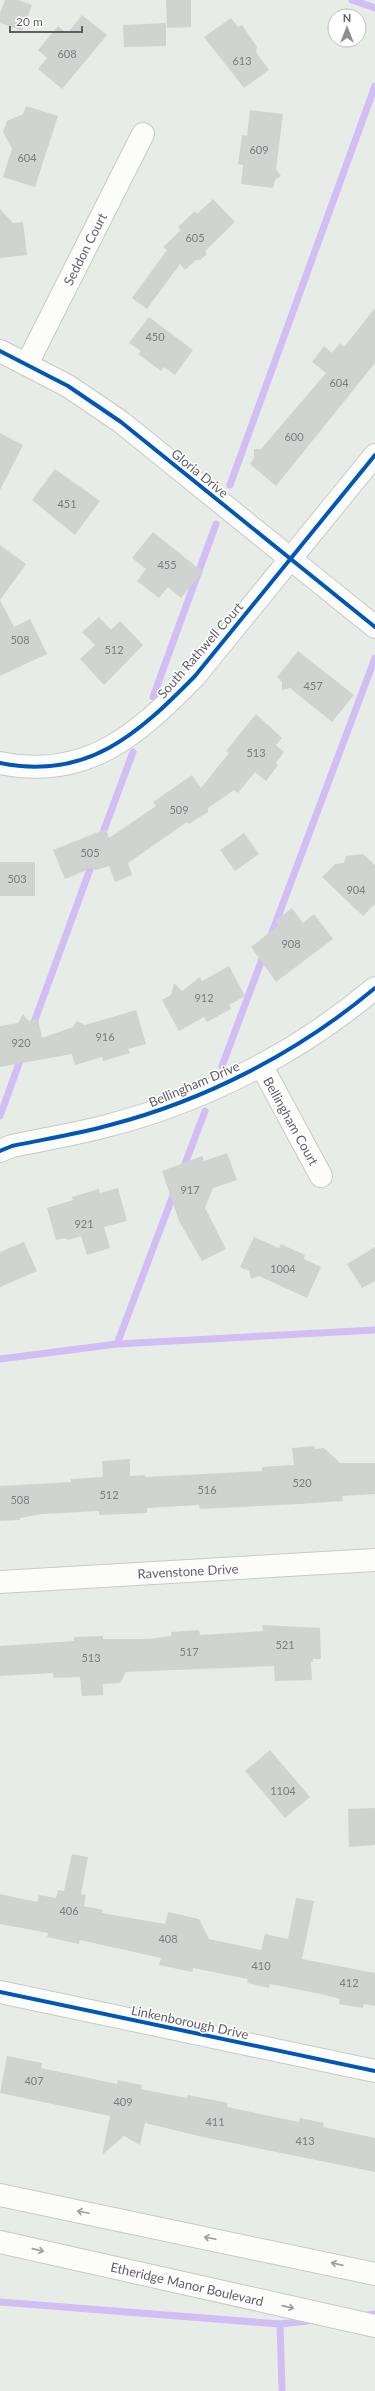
<svg xmlns="http://www.w3.org/2000/svg" width="375" height="2391" viewBox="0 0 375 2391" font-family="Lato,sans-serif">
	<style>
		.lines { fill: none; stroke-linecap: round; stroke-linejoin: round }
		.stream { stroke: #d1bef4; stroke-width: 7 }
		.building { fill: #d0d3d0 }
		.street-casing { stroke: #c8c9c9; stroke-width: 24 }
		.secondary-casing { stroke: #c8c9c8; stroke-width: 24 }
		.street { stroke: #fcfcfb; stroke-width: 22 }
		.secondary { stroke: #fcfcfb; stroke-width: 22 }
		.cycleway-casing { stroke: #fff; stroke-width: 6 }
		.cycleway { stroke: #0057b8; stroke-width: 4 }
		.oneway { stroke: #9e9da0 }
		.labels { text-anchor: middle; stroke-width: 3; stroke-linejoin: round; paint-order: stroke }
		.number-label { font-size: 11px; fill: #7d7c80 }
		.street-label { font-size: 13px; fill: #605d64; stroke: #fff }
	</style>
	<rect width="100%" height="100%" fill="#e8ece7"/>
	<g class="lines">
		<path class="stream" d="M352,0L375,8
			M230,485L375,86
			M153,697L216,524
			M101,838L133,752
			M270,938L375,658
			M32,1028L93,861
			M222,1066L264,954
			M0,1116L22,1055
			M183,1169L205,1111
			M117,1344L175,1190
			M0,1359L117,1344L375,1330
			M0,2302L280,2324L307,2321
			M367,2315L375,2314
			M280,2324L282,2391"/>
	</g>
	<path class="building" d="M5,0H18L32,5L22,31L0,23V13Z
		M166,0H191V27L167,28Z
		M82,15L107,35L62,89L38,69L47,58L38,50L58,26L67,34Z
		M231,18L238,27L242,25L257,47L256,52L269,70L244,88L204,37Z
		M166,23V46L124,47L123,25Z
		M26,106L58,116L35,187L3,177L12,149L3,132L7,121L23,114Z
		M250,110L283,114L276,169L281,176L275,180L273,188L241,184L243,165L238,164L242,135L247,136Z
		M213,199L235,222L206,250V255L200,260H196L185,270L180,264L147,309L132,298L167,250L163,247L181,230L178,227L195,211L197,214Z
		M0,209L13,223L23,222L27,255L0,258Z
		M375,308V363L276,486L250,464L254,458V449H261L326,373L312,362L324,346L332,353L340,343L344,347Z
		M149,317L193,350L175,375L164,367L161,371L138,354L141,351L129,343Z
		M0,433L23,445L0,490Z
		M55,469L100,501L75,535L32,500Z
		M153,532L203,572L181,598L168,587L159,598L137,581L146,569L132,558Z
		M0,545L26,564L0,600L14,627L30,619L47,654L0,676Z
		M99,617L111,630L120,621L143,645L104,685L80,659L95,645L82,632Z
		M298,651L354,695L332,722L290,688L282,690V682L277,677Z
		M256,714L282,738L276,745L284,752L276,763L278,765L266,781L255,772L238,793L234,790L208,808V812L189,824L187,822L128,863L132,875L115,882L109,866L96,870L92,868L65,879L53,850L106,829L109,838L156,806L153,802L192,775L201,788L229,753L226,751Z
		M244,833L259,854L235,871L220,850Z
		M363,854L375,865V904L363,916L322,877L335,864L344,863L346,856Z
		M0,862H35V896H0Z
		M292,908L303,923L314,914L333,939L276,982L251,947L279,925L275,921Z
		M229,966L245,996L229,1005L231,1009L207,1022L204,1017L179,1031L162,1000L171,995L174,983L182,991L200,977L202,981Z
		M136,1010L146,1044L128,1049L130,1053L103,1061L102,1057L75,1065L72,1054L0,1067V1026L18,1023L23,1014L29,1021L38,1019L42,1038L73,1027L77,1021L85,1025Z
		M227,1153L237,1180L213,1188L205,1208L226,1249L202,1261L179,1221L162,1171L202,1156L204,1161Z
		M118,1188L127,1221L104,1227L110,1248L87,1255L81,1236L68,1240L65,1238L56,1240L47,1208L73,1200L72,1197L99,1189L100,1193Z
		M254,1237L279,1248L281,1244L305,1255L304,1259L321,1267L307,1298L259,1276L251,1279L249,1271L240,1267Z
		M24,1242L37,1271L0,1287V1252Z
		M375,1247V1281L362,1288L347,1264Z
		M314,1446L315,1449L324,1448L340,1463H375V1494L342,1496L343,1501L300,1504L200,1509L199,1505L147,1508V1513L99,1515V1511L42,1514L20,1518V1520L0,1521V1486L71,1482V1479L103,1477L102,1461L130,1459V1476L145,1475V1477L262,1471V1467L294,1465L292,1448Z
		M262,1625L320,1628L321,1659H313V1662H311L312,1680L275,1681L274,1666L126,1672L120,1683L103,1684V1695L82,1696L80,1677L54,1678L53,1673L0,1676V1646L74,1641V1637L103,1636V1639H149L171,1636V1632L199,1630L200,1635L248,1632L263,1631Z
		M270,1750L310,1797L285,1818L245,1771Z
		M375,1808V1845L349,1847L348,1809Z
		M72,1854L88,1857L81,1894L86,1895L84,1906L103,1910L102,1913L165,1924L168,1912L199,1919L209,1939L261,1950L265,1934L288,1939L296,1898L314,1901L302,1959L375,1973V2006L364,2004L363,2008L339,2004L340,1999L321,1994L270,1984L269,1988L247,1983L248,1979L193,1968L192,1972L159,1965L161,1958L80,1940L79,1944L47,1937L48,1933L0,1924V1894L37,1902L39,1895L56,1898L58,1890L64,1891Z
		M7,2056L42,2063L41,2068L117,2084L118,2080L142,2085L141,2089L187,2098L188,2095L228,2103L227,2107L299,2122L300,2118L324,2123L323,2127L375,2138V2172L203,2137L145,2123L140,2145L124,2136L102,2155L110,2116L0,2093Z"/>
	<g class="lines">
		<g class="street-casing">
			<path id="street" d="M0,351L68,386L121,422L375,627
				M27,364L143,134
				M0,763C87,781 138,734 195,676L375,455
				M261,1065L321,1176
				M0,1151L12,1146C45,1139 78,1134 110,1125C206,1100 299,1052 375,988
				M0,1582L375,1560
				M0,1992L375,2071"/>
		</g>
		<g class="secondary-casing">
			<path id="secondary" d="M0,2195L375,2274
				M0,2242L375,2326"/>
		</g>
		<use href="#street" class="street"/>
		<use href="#secondary" class="secondary"/>
		<g class="cycleway-casing">
			<path id="cycleway" d="M0,351L68,386L121,422L375,627
				M0,763C87,781 138,734 195,676L375,455
				M0,1151L12,1146C45,1139 78,1134 110,1125C206,1100 299,1052 375,988
				M0,1992L375,2071"/>
		</g>
		<use href="#cycleway" class="cycleway"/>
	</g>
	<defs><path id="oneway-shaft" d="M-6 0H5M1.5-3L5.5 0L1.5 3" fill="none" stroke-width="1.6" stroke-linecap="round" stroke-linejoin="round"/></defs>
	<g class="oneway">
		<use href="#oneway-shaft" transform="translate(83 2212) rotate(-168)"/>
		<use href="#oneway-shaft" transform="translate(210 2238) rotate(-168)"/>
		<use href="#oneway-shaft" transform="translate(38 2250) rotate(13)"/>
		<use href="#oneway-shaft" transform="translate(337 2264) rotate(-167)"/>
		<use href="#oneway-shaft" transform="translate(288 2307) rotate(13)"/>
	</g>
	<g class="labels">
		<g class="number-label">
			<text x="67" y="58">608</text>
			<text x="242" y="65">613</text>
			<text x="259" y="154">609</text>
			<text x="27" y="162">604</text>
			<text x="195" y="242">605</text>
			<text x="155" y="341">450</text>
			<text x="339" y="387">604</text>
			<text x="294" y="441">600</text>
			<text x="67" y="508">451</text>
			<text x="167" y="569">455</text>
			<text x="20" y="644">508</text>
			<text x="114" y="654">512</text>
			<text x="313" y="690">457</text>
			<text x="256" y="757">513</text>
			<text x="179" y="814">509</text>
			<text x="90" y="857">505</text>
			<text x="17" y="883">503</text>
			<text x="356" y="894">904</text>
			<text x="291" y="948">908</text>
			<text x="204" y="1002">912</text>
			<text x="105" y="1041">916</text>
			<text x="21" y="1047">920</text>
			<text x="190" y="1194">917</text>
			<text x="84" y="1228">921</text>
			<text x="283" y="1273">1004</text>
			<text x="302" y="1487">520</text>
			<text x="207" y="1494">516</text>
			<text x="109" y="1499">512</text>
			<text x="20" y="1504">508</text>
			<text x="285" y="1649">521</text>
			<text x="189" y="1656">517</text>
			<text x="91" y="1662">513</text>
			<text x="283" y="1795">1104</text>
			<text x="69" y="1915">406</text>
			<text x="168" y="1943">408</text>
			<text x="261" y="1970">410</text>
			<text x="349" y="1987">412</text>
			<text x="34" y="2085">407</text>
			<text x="123" y="2106">409</text>
			<text x="215" y="2126">411</text>
			<text x="305" y="2145">413</text>
		</g>
		<g class="street-label">
			<text transform="translate(85 249) rotate(-63)" y="5">Seddon Court</text>
			<text transform="translate(200 473) rotate(39)" y="5">Gloria Drive</text>
			<text transform="translate(200 650) rotate(-49)" y="5">South Rathwell Court</text>
			<text transform="translate(194 1084) rotate(-23)" y="5">Bellingham Drive</text>
			<text transform="translate(291 1121) rotate(61)" y="5">Bellingham Court</text>
			<text transform="translate(188 1571) rotate(-3)" y="5">Ravenstone Drive</text>
			<text transform="translate(190 2022) rotate(12)" y="5">Linkenborough Drive</text>
			<text transform="translate(187 2284) rotate(13)" y="5">Etheridge Manor Boulevard</text>
		</g>
	</g>
	<g transform="translate(347 28)"><circle r="19" fill="#ffffff" stroke="#bfbec1"/>
	<path d="M0-3L7 15L0 10L-7 15Z" fill="#908f92"/>
	<text y="-6" font-size="11" font-weight="bold" text-anchor="middle" fill="#605d64">N</text>
	</g>
	<path d="M10 26v6h72v-6" fill="none" stroke="#605d64" stroke-width="2"/>
	<text x="16" y="26" font-size="12" fill="#605d64" stroke="#ffffff" stroke-width="3" paint-order="stroke">20 m</text>
</svg>
